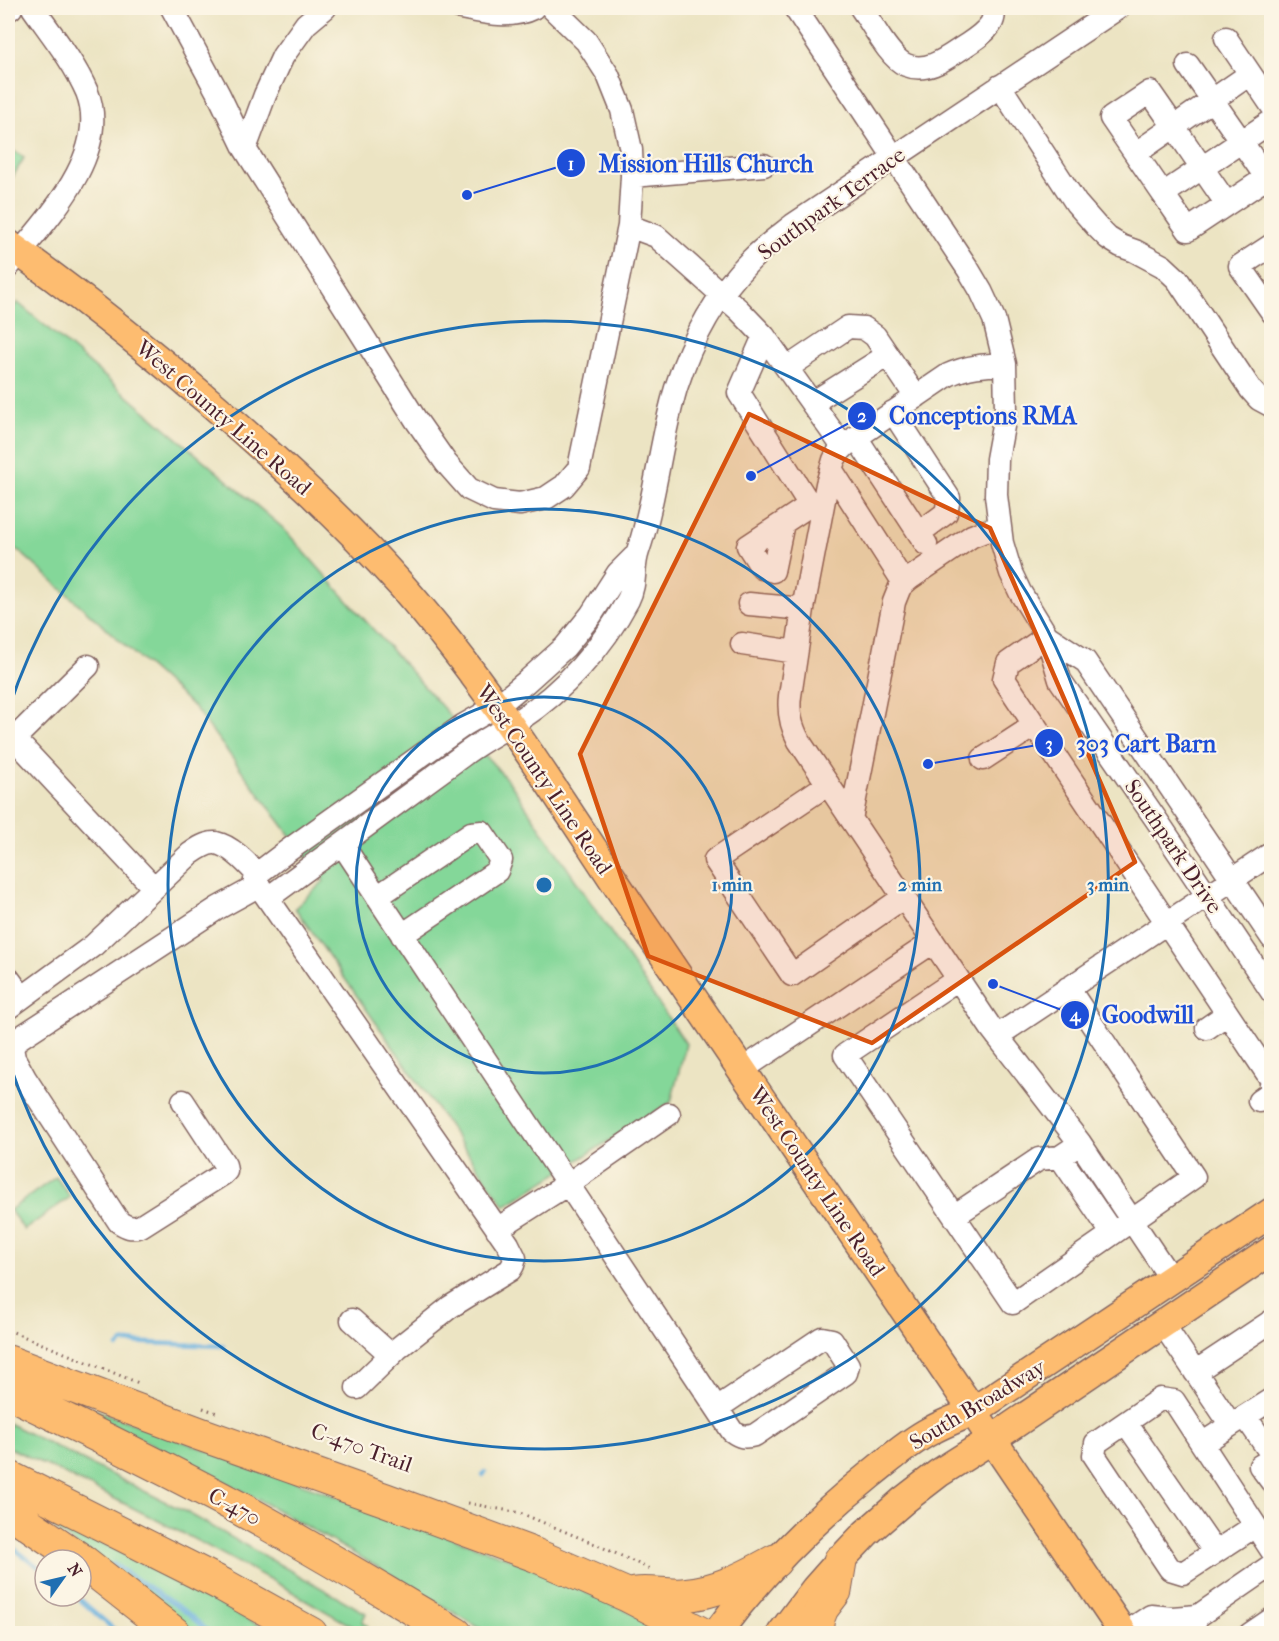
<svg xmlns="http://www.w3.org/2000/svg" width="1279" height="1641" viewBox="0 0 1279 1641" font-family="'IM FELL French Canon',serif">
	<style>
		.green { fill: #84d799; stroke: #677b62; stroke-width: 1.5 }
		.lines { fill: none; stroke-linecap: round; stroke-linejoin: round }
		.stream { stroke: #65afdd; stroke-width: 4.5 }
		.minor-casing { stroke: #836460; stroke-width: 25 }
		.major-casing { stroke: #836460; stroke-width: 31 }
		.highway-casing { stroke: #836460; stroke-width: 35 }
		.path { stroke: #836460; stroke-width: 3; stroke-dasharray: 1.5 4.5; stroke-linecap: butt }
		.minor { stroke: #fff; stroke-width: 22 }
		.major { stroke: #fdbc6f; stroke-width: 28 }
		.highway { stroke: #fdbc6f; stroke-width: 33 }
		.marked { fill: #d8530f; fill-opacity: 0.2; stroke: #d8530f; stroke-width: 4.5; stroke-linejoin: round }
		.ring { fill: none; stroke: #1f6fb2; stroke-width: 3 }
		.labels { text-anchor: middle; stroke-width: 4.5; stroke-linejoin: round; paint-order: stroke }
		.street-label { font-size: 22px; fill: #4a1f2b; stroke: #fcf5e5 }
		.centre { fill: #1f6fb2; stroke: #fcf5e5; stroke-width: 3 }
		.ring-label { font-size: 18px; text-anchor: middle; font-weight: bold; fill: #1f6fb2; stroke: #fcf5e5; stroke-width: 4.5; stroke-linejoin: round; paint-order: stroke }
		.leader { fill: none; stroke: #1d4ed8; stroke-width: 2 }
		.callout-dot { fill: #1d4ed8; stroke: #fcf5e5; stroke-width: 2 }
		.mark-label { font-size: 18px; text-anchor: middle; font-weight: bold; fill: #fff }
		.callout-label { font-size: 24px; text-anchor: middle; font-weight: bold; fill: #1d4ed8; stroke: #fcf5e5; stroke-width: 4.5; stroke-linejoin: round; paint-order: stroke }
	</style>
	<rect width="100%" height="100%" fill="#fcf5e5"/>
	<filter id="ink" filterUnits="userSpaceOnUse"><feTurbulence type="fractalNoise" baseFrequency=".0167" numOctaves="2"/><feDisplacementMap in="SourceGraphic" scale="12" xChannelSelector="R" yChannelSelector="G"/><feConvolveMatrix kernelMatrix="1 2 1 2 8 2 1 2 1" color-interpolation-filters="sRGB"/></filter>
	<filter id="wash" filterUnits="userSpaceOnUse"><feTurbulence type="fractalNoise" baseFrequency=".008" numOctaves="4" result="noise"/><feDisplacementMap in="SourceGraphic" scale="24" xChannelSelector="R" yChannelSelector="G"/><feGaussianBlur stdDeviation="1.35" result="paint"/><feColorMatrix in="noise" values="0 0 0 0 0 0 0 0 0 0 0 0 0 0 0 0 0 1.4 0 .05"/><feComposite in="paint" operator="in"/></filter>
	<g filter="url(#wash)">
		<rect width="100%" height="100%" fill="#ece4c3"/>
		<path class="green" d="M8,147L24,158L8,185Z
			M17,302L283,528L510,783L686,1044L671,1102L505,1206L295,908L324,881L195,708L19,551L8,549V317Z
			M56,1177L70,1197L24,1230L10,1210Z
			M48,1393L522,1563L675,1633H488L383,1570L272,1507L207,1472Z
			M8,1423L188,1513L366,1613L362,1622L368,1626L365,1633C334,1617 304,1598 273,1581C186,1534 97,1489 8,1447Z
			M40,1511L137,1560L273,1633H193L133,1586L37,1516Z"/>
		<g class="lines">
			<path class="stream" d="M118,1347L123,1342L223,1346
				M483,1475L485,1472
				M8,1544L45,1572
				M113,1564L186,1612L211,1634
				M76,1596L119,1634"/>
		</g>
	</g>
	<g filter="url(#ink)">
		<g class="lines">
			<g class="minor-casing">
				<path id="minor" d="M172,8L219,95L245,149L416,420L446,463L469,489L494,501L520,504L546,498L564,486L579,468L629,226L632,176L631,150L622,110L608,75L586,41L552,8
					M461,8C485,13 511,19 533,8
					M795,8L968,269L981,291L994,319L1005,364L1006,410L997,459L996,495L1002,543L1011,573L1020,592L1047,636L1060,680L1162,828L1272,992
					M861,8C872,23 889,58 906,65C928,74 948,57 965,46C974,40 984,34 990,25C994,20 994,14 994,8
					M8,10L11,8
					M1226,38L1272,106
					M1188,65L1266,177
					M1000,86L1076,203L1097,227L1108,238L1121,246L1135,251L1163,266L1177,279L1251,390L1259,399L1272,406
					M245,149L265,95L283,56L306,24L325,8
					M1136,153L1250,74
					M632,176L764,165
					M1163,194L1188,230L1272,174
					M1227,204C1201,167 1176,129 1150,92L1111,118L1163,194L1272,121
					M629,226L656,236L739,310L764,336L843,447
					M1272,245L1240,266L1272,312
					M8,267C43,223 112,155 87,92C74,62 52,35 33,8
					M764,336L739,393L810,505L822,509
					M1005,364C985,365 967,366 948,375L848,443L838,453L834,460L827,484L803,609L790,696C788,713 791,726 799,741L991,1028L1080,1143L1171,1279
					M787,368L848,327L864,328L875,336L916,397
					M812,403L888,355
					M893,412L949,498L946,513L919,533
					M856,437L926,544
					M831,469L904,583
					M783,523L773,571L762,568L748,546L810,505
					M749,604L803,609
					M1047,636L1008,663L1004,679L1271,1079V1092L1259,1101
					M1047,636L1085,661L1272,938
					M742,644L796,652
					M8,732L154,888
					M14,739L88,666
					M983,759L1035,725
					M828,784L715,860L792,975L904,897
					M851,819L894,602L900,587L909,579L972,536L985,531L999,529
					M342,844L732,1431C740,1437 745,1438 755,1435L846,1373L848,1365L832,1340L822,1338L717,1408
					M377,897L471,833L482,832L501,860L497,871L402,935
					M268,898C332,851 397,803 462,756C480,742 500,732 519,720C564,691 603,647 628,600C637,582 632,568 638,551C656,498 660,442 676,388C691,341 716,295 751,260C764,247 779,236 793,225L1118,8
					M8,978L22,997
					M958,979L845,1055L1013,1303L1194,1177L1068,988
					M8,1008L94,945L190,854C197,849 207,842 216,843C231,846 247,863 257,874
					M1207,1028L1227,1014
					M997,1036L1272,853
					M743,1069L933,942
					M183,1101L225,1165L226,1171L223,1174L141,1226C131,1229 127,1227 119,1222L25,1078L14,1058L12,1048L18,1039L218,908L258,886
					M1072,1149L1060,1157L1112,1233
					M954,1216L1039,1159L1060,1157
					M497,1229L568,1184L669,1114
					M352,1320L391,1355
					M1163,1324L1231,1425L1272,1399
					M1195,1372L1272,1321
					M357,1388L397,1349L450,1307L510,1270L513,1265L515,1258L508,1244L255,880L257,874L286,852L464,725L497,706L526,682L565,647L591,615L618,573L636,555
					M1245,1416L1272,1455
					M1126,1423L1215,1552
					M1231,1425L1202,1444L1272,1551
					M1202,1444L1174,1401L1160,1399L1096,1443L1094,1455L1170,1569L1183,1573L1255,1526
					M1272,1459L1260,1466L1272,1482
					M1124,1634L1151,1616L1172,1618L1198,1616
					M1188,1634L1198,1616L1272,1565
					M1250,1634L1272,1619"/>
			</g>
			<g class="major-casing">
				<path id="major" d="M8,244C79,294 147,349 213,405C280,462 344,521 402,586C498,695 572,820 653,939C811,1169 965,1403 1124,1634
					M716,1634C762,1572 811,1522 871,1474C890,1459 909,1442 930,1431C944,1423 958,1418 972,1412L1272,1212
					M781,1634L815,1589L846,1554L866,1533L904,1500L939,1473L991,1440L1272,1250"/>
			</g>
			<g class="highway-casing">
				<path id="highway" d="M8,1362L200,1434L386,1500L535,1555L627,1595L702,1634
					M8,1392C85,1429 163,1467 239,1508C313,1548 384,1592 456,1634
					M8,1477L223,1585L311,1634
					M8,1510L81,1560
					M81,1560L175,1634
					M635,1594C651,1592 666,1596 682,1595C716,1593 746,1577 775,1561
					M815,1634L818,1618L822,1608L835,1591L840,1561"/>
			</g>
			<path class="path" d="M8,1330L141,1384
				M203,1408L217,1413
				M468,1503L520,1513L595,1544L650,1569"/>
			<use href="#minor" class="minor"/>
			<use href="#major" class="major"/>
			<use href="#highway" class="highway"/>
		</g>
	</g>
	<path class="marked" d="M749,414L990,528L1135,862L872,1043L648,956L580,754Z"/>
	<g class="ring">
		<circle cx="544" cy="885" r="188"/>
		<circle cx="544" cy="885" r="376"/>
		<path d="M8 711A564 564 0 1 1 8 1059"/>
	</g>
	<g class="labels">
		<g class="street-label">
			<text transform="translate(831 203) rotate(-36)" y="8">Southpark Terrace</text>
			<text transform="translate(224 417) rotate(41)" y="8">West County Line Road</text>
			<text transform="translate(545 779) rotate(56)" y="8">West County Line Road</text>
			<text transform="translate(1174 846) rotate(56)" y="8">Southpark Drive</text>
			<text transform="translate(818 1181) rotate(56)" y="8">West County Line Road</text>
			<text transform="translate(977 1404) rotate(-31)" y="8">South Broadway</text>
			<text transform="translate(362 1447) rotate(20)" y="8">C-470 Trail</text>
			<text transform="translate(235 1506) rotate(28)" y="8">C-470</text>
		</g>
	</g>
	<circle cx="544" cy="885" r="9" class="centre"/>
	<g class="ring-label">
		<text x="732" y="891">1 min</text>
		<text x="920" y="891">2 min</text>
		<text x="1108" y="891">3 min</text>
	</g>
	<path class="leader" d="M467 195L571 163M751 476L862 416M928 764L1049 743M993 984L1075 1015"/>
	<g class="callout-dot">
		<circle cx="467" cy="195" r="6"/>
		<circle cx="751" cy="476" r="6"/>
		<circle cx="928" cy="764" r="6"/>
		<circle cx="993" cy="984" r="6"/>
		<circle cx="571" cy="163" r="15"/>
		<circle cx="862" cy="416" r="15"/>
		<circle cx="1049" cy="743" r="15"/>
		<circle cx="1075" cy="1015" r="15"/>
	</g>
	<g class="mark-label">
		<text x="571" y="170">1</text>
		<text x="862" y="422">2</text>
		<text x="1049" y="750">3</text>
		<text x="1075" y="1021">4</text>
	</g>
	<g class="callout-label">
		<text x="706" y="172">Mission Hills Church</text>
		<text x="983" y="424">Conceptions RMA</text>
		<text x="1146" y="752">303 Cart Barn</text>
		<text x="1148" y="1023">Goodwill</text>
	</g>
	<rect width="1279" height="1641" fill="none" stroke="#fcf5e5" stroke-width="30"/>
	<g transform="translate(63 1578) rotate(56)"><circle r="28" fill="#fcf5e5" stroke="#b59f9b" stroke-width="1.5"/>
	<path d="M0-4.5L10 22L0 15L-10 22Z" fill="#1f6fb2"/>
	<text y="-9" font-size="16" font-weight="bold" text-anchor="middle" fill="#4a1f2b">N</text>
	</g>
</svg>
